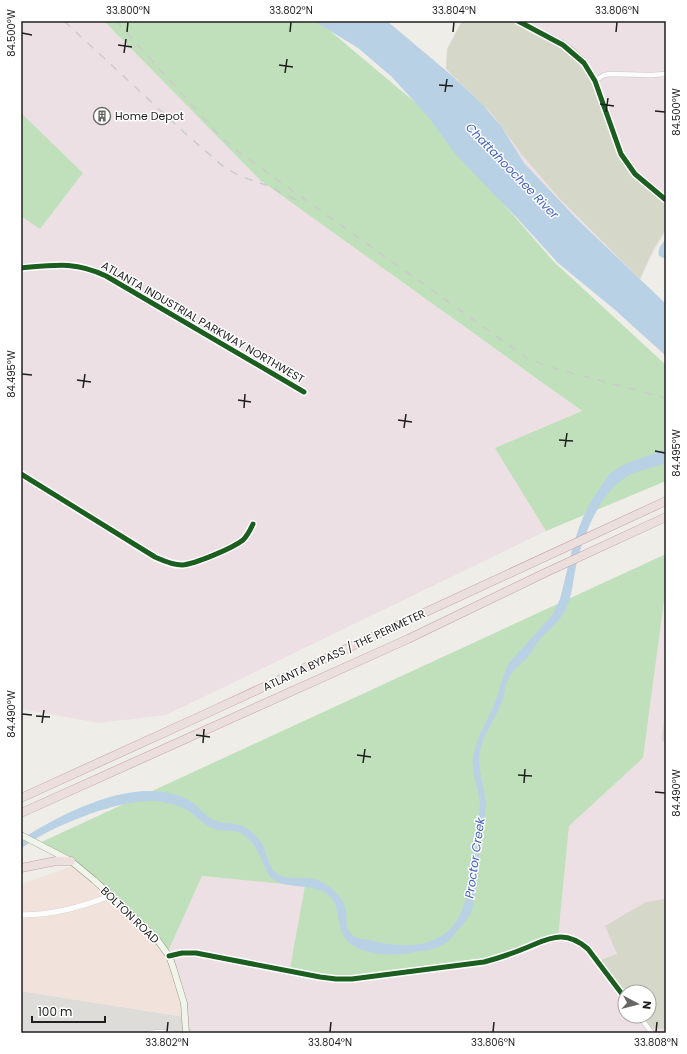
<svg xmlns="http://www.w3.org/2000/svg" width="687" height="1054" viewBox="0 0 687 1054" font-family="Poppins,sans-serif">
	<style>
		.residential { fill: #dddcd9 }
		.commercial { fill: #f1e3dc }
		.industrial { fill: #ece0e5; fill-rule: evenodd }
		.construction { fill: #d5d8c9 }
		.forest { fill: #c0dfbb }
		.water { fill: #b9d1e4 }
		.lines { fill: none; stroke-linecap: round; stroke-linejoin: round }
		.minor-casing { stroke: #c6c6c4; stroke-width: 5.5 }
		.tertiary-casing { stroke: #c6c6c4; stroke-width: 6 }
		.secondary-casing { stroke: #92997f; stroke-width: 7 }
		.motorway-casing { stroke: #c69da0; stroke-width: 9 }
		.minor { stroke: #fcfcfc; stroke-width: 4.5 }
		.tertiary { stroke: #fcfcfc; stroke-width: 5.5 }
		.secondary { stroke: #f1f4eb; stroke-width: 6 }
		.motorway { stroke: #ebdfde; stroke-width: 8 }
		.rail { stroke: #cbcbca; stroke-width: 1.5; stroke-dasharray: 8 8; stroke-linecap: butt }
		.cycleway-casing { stroke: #fff; stroke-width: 8 }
		.cycleway { stroke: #1b5e20; stroke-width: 5 }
		.ticks { fill: none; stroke: #1f1f1f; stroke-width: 1.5 }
		.labels { text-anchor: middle; stroke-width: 3; stroke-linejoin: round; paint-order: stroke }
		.poi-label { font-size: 11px; fill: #1f1f1f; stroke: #fff; text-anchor: start }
		.street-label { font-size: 11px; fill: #1f1f1f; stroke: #fff }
		.water-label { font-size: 12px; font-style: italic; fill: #4364b8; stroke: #fff }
		.neatline { fill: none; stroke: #1f1f1f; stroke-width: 1.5 }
		.ticks-label { font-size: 10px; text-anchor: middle; fill: #1f1f1f }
	</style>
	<rect width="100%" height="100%" fill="#eeede8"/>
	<path class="residential" d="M21,991L185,1017L192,1033H21Z"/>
	<path class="commercial" d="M79,864L116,901L170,960L185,1017L21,991V884Z"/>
	<path class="industrial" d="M21,21H104L260,180L583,412L496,448L546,531L166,715L99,723L21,709V216L40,229L83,173L21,113Z
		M485,21H666V231L654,251L640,279L583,224L541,186L456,83Z
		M666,586V1033H192L185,1017L170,960L166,956L202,876L306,885L290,974L347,979L444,971L558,938L569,826L643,758ZM625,992H649V1016H625Z"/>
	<path class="construction" d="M462,21H516L564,40L575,48L584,57L598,82L610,135L618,155L629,172L641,184L666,203V229L653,250L640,279L560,199L523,156L492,114L446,69L447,49Z
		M666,692V744L662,740Z
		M666,896V1028L662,1029L648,1028L639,1016H649V992H625V998L597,961L617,954L605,926L646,902L664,899Z"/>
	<path class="forest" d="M104,21H314L323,25L423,109L474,170L554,262L666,365V481L546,531L495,448L582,411L260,180Z
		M21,113L83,173L40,229L21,216Z
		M666,554V586L643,758L569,826L558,938L444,971L347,979L289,974L305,886L202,876L166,956L116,901L79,864L35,845Z"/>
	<path class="water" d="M314,21H387L450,74L482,104L501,126L524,163L574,216L666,304V356L614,309L558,263L519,220L456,155L430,119L391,76L358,48Z
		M666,239V259L659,256C657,248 662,244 666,239Z
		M666,448V463C653,468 639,470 626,477C600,493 584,534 577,562C573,577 573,595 566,609C560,621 549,630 540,639C535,645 532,653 526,659C521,664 515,668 511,674C505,682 505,693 502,702C494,722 479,740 479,761C480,775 484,789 486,803C485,819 481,835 479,851C477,870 478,891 472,909C470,917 463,925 457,931C453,936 450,941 444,944C434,950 421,951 409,953C390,956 367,955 351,944C333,931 344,906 327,894C310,882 286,891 270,877C261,861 255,834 233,831C225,830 217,831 210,827C200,822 194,812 183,808C172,804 159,800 147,801C113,802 48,827 21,849V839C65,812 138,773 189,800C198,805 204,816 214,820C225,825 238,821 248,829C253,833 259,838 262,844C267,853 268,865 275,872C286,882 301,876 314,879C317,879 321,882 325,884C334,889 345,900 346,911C347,917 345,925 349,931C353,938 362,939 370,940C392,946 418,949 440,937C472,918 470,871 475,839C476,827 480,815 480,803C479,789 471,774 473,760C475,737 490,718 497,697C501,685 503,674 509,663L553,614L560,599C571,558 574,524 600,488C604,482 608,475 613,471C629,460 649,457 666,448Z"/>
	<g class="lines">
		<g class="minor-casing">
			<path id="minor" d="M529,27L531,21
				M595,81L604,75L610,74L651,75L666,74
				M21,268C54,265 75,261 106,276L304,392
				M21,474L155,557C164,561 172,565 182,565C195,564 233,548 243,540C248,535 250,530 253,524
				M169,956L182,953H196L320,977L336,979H352L484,962C499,958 514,953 528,947C538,943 549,937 561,937C572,937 580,942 588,949L625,998
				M639,1016L652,1033
				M150,1033L159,1032L173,1033"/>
		</g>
		<g class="tertiary-casing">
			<path id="tertiary" d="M518,21L563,45L584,63L595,81L621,154L635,174L666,200
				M21,915C53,915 81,907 110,896"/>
		</g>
		<g class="secondary-casing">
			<path id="secondary" d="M21,835L71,861L94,880L156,938L169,956L173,967L184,1003L186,1033"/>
		</g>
		<g class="motorway-casing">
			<path id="motorway" d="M21,798L214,710L666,501
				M21,813L408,639L549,571L666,517
				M21,868L56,861H71"/>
		</g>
		<use href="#minor" class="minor"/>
		<use href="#tertiary" class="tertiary"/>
		<use href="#secondary" class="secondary"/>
		<use href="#motorway" class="motorway"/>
		<path class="rail" d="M64,21L187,135L224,167L240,176L266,185L304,204
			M116,21L221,137L240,153L527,358L546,366L666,398"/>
		<g class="cycleway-casing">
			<path id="cycleway" d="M518,21L563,45L584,63L595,81L621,154L635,174L666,200
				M21,268C54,265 75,261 106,276L304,392
				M21,474L155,557C164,561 172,565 182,565C195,564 233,548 243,540C248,535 250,530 253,524
				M169,956L182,953H196L320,977L336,979H352L484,962C499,958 514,953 528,947C538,943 549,937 561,937C572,937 580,942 588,949L625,998"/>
		</g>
		<use href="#cycleway" class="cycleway"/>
	</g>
	<path class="ticks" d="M127,32L128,22M290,32L291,22M453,32L454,22M616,32L617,22M22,33L32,35M118,45L132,47M124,53L126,39M279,65L293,67M285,73L287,59M439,85L453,86M445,92L447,79M600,104L614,106M655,111L665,112M606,112L608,98M22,374L32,375M77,380L91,382M83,388L85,374M238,400L251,402M244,408L245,394M398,420L412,422M404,428L406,414M559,440L573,441M565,447L567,433M655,451L665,453M22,714L32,715M36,716L50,717M42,723L44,710M196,735L210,737M203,743L204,729M357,755L371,757M363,763L365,749M518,775L532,776M524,783L525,769M655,792L665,793M167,1032L168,1022M330,1032L331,1022M493,1032L494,1022M656,1032L657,1022"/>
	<defs>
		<g id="building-ring" transform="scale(0.9)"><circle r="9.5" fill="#fff" stroke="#676765" stroke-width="1.5"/><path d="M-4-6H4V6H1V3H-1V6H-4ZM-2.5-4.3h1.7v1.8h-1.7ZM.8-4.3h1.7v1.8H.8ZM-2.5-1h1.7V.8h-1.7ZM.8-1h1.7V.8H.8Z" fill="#676765"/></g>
	</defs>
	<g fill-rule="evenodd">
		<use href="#building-ring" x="102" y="116"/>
	</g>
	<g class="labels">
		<g class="poi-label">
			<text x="115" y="120">Home Depot</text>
		</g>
		<g class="street-label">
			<text transform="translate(203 322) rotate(30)" y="4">ATLANTA INDUSTRIAL PARKWAY NORTHWEST</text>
			<text transform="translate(344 650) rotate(-25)" y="4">ATLANTA BYPASS / THE PERIMETER</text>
			<text transform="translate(130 915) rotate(44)" y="4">BOLTON ROAD</text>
		</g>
		<g class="water-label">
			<text transform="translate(512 171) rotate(46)" y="4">Chattahoochee River</text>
			<text transform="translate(475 858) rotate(-82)" y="4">Proctor Creek</text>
		</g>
	</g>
	<rect width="687" height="1054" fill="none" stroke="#ffffff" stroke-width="44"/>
	<g transform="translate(637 1004) rotate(97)"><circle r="19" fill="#ffffff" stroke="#a5a5a5"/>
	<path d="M0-3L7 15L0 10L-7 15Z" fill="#676765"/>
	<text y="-6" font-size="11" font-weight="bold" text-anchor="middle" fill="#1f1f1f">N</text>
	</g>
	<path d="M32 1016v6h73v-6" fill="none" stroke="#1f1f1f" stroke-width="2"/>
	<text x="38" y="1016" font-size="12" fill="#1f1f1f" stroke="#ffffff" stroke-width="3" paint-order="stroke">100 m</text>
	<rect x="22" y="22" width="643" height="1010" class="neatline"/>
	<g class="ticks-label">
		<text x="128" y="14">33.800°N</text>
		<text x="291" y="14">33.802°N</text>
		<text x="454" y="14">33.804°N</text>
		<text x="617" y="14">33.806°N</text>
		<text transform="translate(11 33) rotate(-90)" y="4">84.500°W</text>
		<text transform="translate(676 112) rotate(-90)" y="4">84.500°W</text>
		<text transform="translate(11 374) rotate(-90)" y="4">84.495°W</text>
		<text transform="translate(676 453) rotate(-90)" y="4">84.495°W</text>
		<text transform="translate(11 714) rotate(-90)" y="4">84.490°W</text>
		<text transform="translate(676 793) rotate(-90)" y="4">84.490°W</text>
		<text x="167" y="1046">33.802°N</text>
		<text x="330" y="1046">33.804°N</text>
		<text x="493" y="1046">33.806°N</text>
		<text x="656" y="1046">33.808°N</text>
	</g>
</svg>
